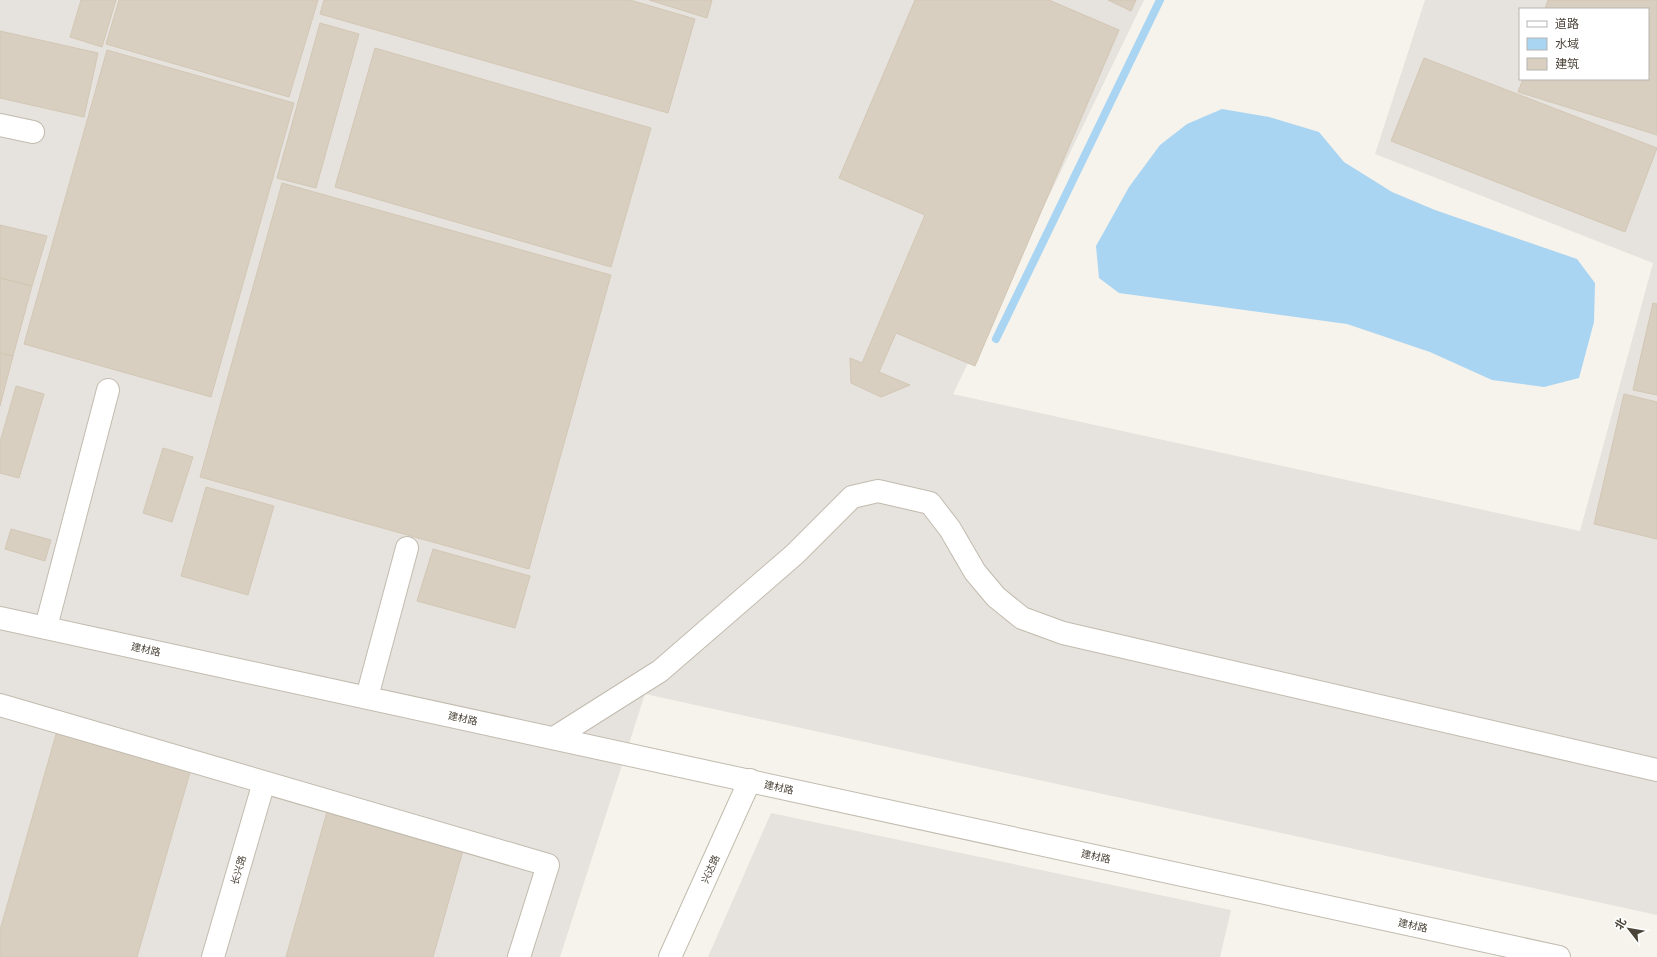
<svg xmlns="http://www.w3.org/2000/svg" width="1657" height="957" viewBox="0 0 1657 957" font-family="Signika,'Noto Sans SC',sans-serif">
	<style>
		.industrial { fill: #e6e2dd; fill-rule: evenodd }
		.water { fill: #a9d4f2 }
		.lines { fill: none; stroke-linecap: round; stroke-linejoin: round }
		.stream { stroke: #a9d4f2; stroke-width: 8 }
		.building { fill: #d8cfc1; stroke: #d3c7b4 }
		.minor-casing { stroke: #c2bbae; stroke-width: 24 }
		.minor { stroke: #fff; stroke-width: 22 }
		.labels { text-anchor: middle; stroke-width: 3; stroke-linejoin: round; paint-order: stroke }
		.street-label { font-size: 10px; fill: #4b4439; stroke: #fff }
	</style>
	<rect width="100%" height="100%" fill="#f6f3ec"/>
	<path class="industrial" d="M0,0H1144L953,394L1580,531L1653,263L1375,154L1425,0H1657V915L645,694L560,957H0ZM1520,9H1648V79H1520Z
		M771,813L1231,910L1220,957H708Z"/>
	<path class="water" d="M1222,109L1269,117L1319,132L1344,162L1392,192L1435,210L1577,259L1595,283L1594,322L1579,378L1544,387L1492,380L1430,352L1347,324L1119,293L1099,278L1096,246L1129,187L1160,145L1187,124Z"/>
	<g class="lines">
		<path class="stream" d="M996,339L1160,0"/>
	</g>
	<path class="building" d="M81,0H116L102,47L70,37Z
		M119,0H318L289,97L106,44Z
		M324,0H630L695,19L668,113L320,14Z
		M649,0H712L707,18Z
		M915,0H1049L1119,30L975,366L896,333L879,372L910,385L881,397L851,383L850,358L862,363L925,215L839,178Z
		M1108,0H1136L1131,11Z
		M1548,0H1657V135L1518,92L1523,79H1648V9H1545Z
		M320,23L359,34L316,188L277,178Z
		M0,31L98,53L84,117L0,98Z
		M375,48L651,128L611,267L335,187Z
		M107,50L294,103L211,397L24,344Z
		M1424,58L1657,148L1625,232L1391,141Z
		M282,183L611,275L529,569L200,477Z
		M0,225L47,236L32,286L0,278Z
		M0,278L32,286L13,356L0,353Z
		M1653,303L1657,304V395L1633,390Z
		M0,353L13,356L0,406Z
		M16,386L44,394L19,478L0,473V442Z
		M1624,394L1657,402V539L1594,524Z
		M163,448L193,457L172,522L143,513Z
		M206,487L274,506L248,595L181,576Z
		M11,529L51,540L45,561L5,549Z
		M433,549L530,576L515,628L417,601Z
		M57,731L191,769L137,957H0V930Z
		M328,808L464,847L433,957H286Z"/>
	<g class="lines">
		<g class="minor-casing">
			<path id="minor" d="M0,125L33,132
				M0,618L1559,957
				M46,627L108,390
				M367,697L407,548
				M0,705L548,865L519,957
				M554,738L660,671L795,554L852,497L878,491L930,503L950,529L975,572L996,597L1022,618L1063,633L1657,770
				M213,957L264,782
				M670,957L750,780"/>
		</g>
		<use href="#minor" class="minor"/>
	</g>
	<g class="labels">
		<g class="street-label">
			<text transform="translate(146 649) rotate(12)" y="4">建材路</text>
			<text transform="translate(463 718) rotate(12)" y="4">建材路</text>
			<text transform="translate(779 787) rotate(12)" y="4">建材路</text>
			<text transform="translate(1096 856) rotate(12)" y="4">建材路</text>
			<text transform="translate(710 869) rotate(-66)" y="4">兴达路</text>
			<text transform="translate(238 870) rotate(-74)" y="4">长兴路</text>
			<text transform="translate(1413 925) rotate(12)" y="4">建材路</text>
		</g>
	</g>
	<rect x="1519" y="8" width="130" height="72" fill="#ffffff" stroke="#b7b4b0"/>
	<rect x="1527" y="21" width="20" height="6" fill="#ffffff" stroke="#b7b4b0"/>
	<text x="1555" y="28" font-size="12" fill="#4b4439">道路</text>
	<rect x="1527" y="38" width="20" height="12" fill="#a9d4f2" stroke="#b7b4b0"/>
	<text x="1555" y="48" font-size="12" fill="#4b4439">水域</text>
	<rect x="1527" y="58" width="20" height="12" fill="#d8cfc1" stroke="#b7b4b0"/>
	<text x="1555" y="68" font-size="12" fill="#4b4439">建筑</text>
	<g transform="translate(1629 929) rotate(301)" stroke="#ffffff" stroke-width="3" paint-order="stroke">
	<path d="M0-3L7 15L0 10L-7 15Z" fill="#4b4439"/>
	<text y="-6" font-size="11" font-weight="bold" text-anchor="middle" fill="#4b4439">北</text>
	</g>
</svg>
